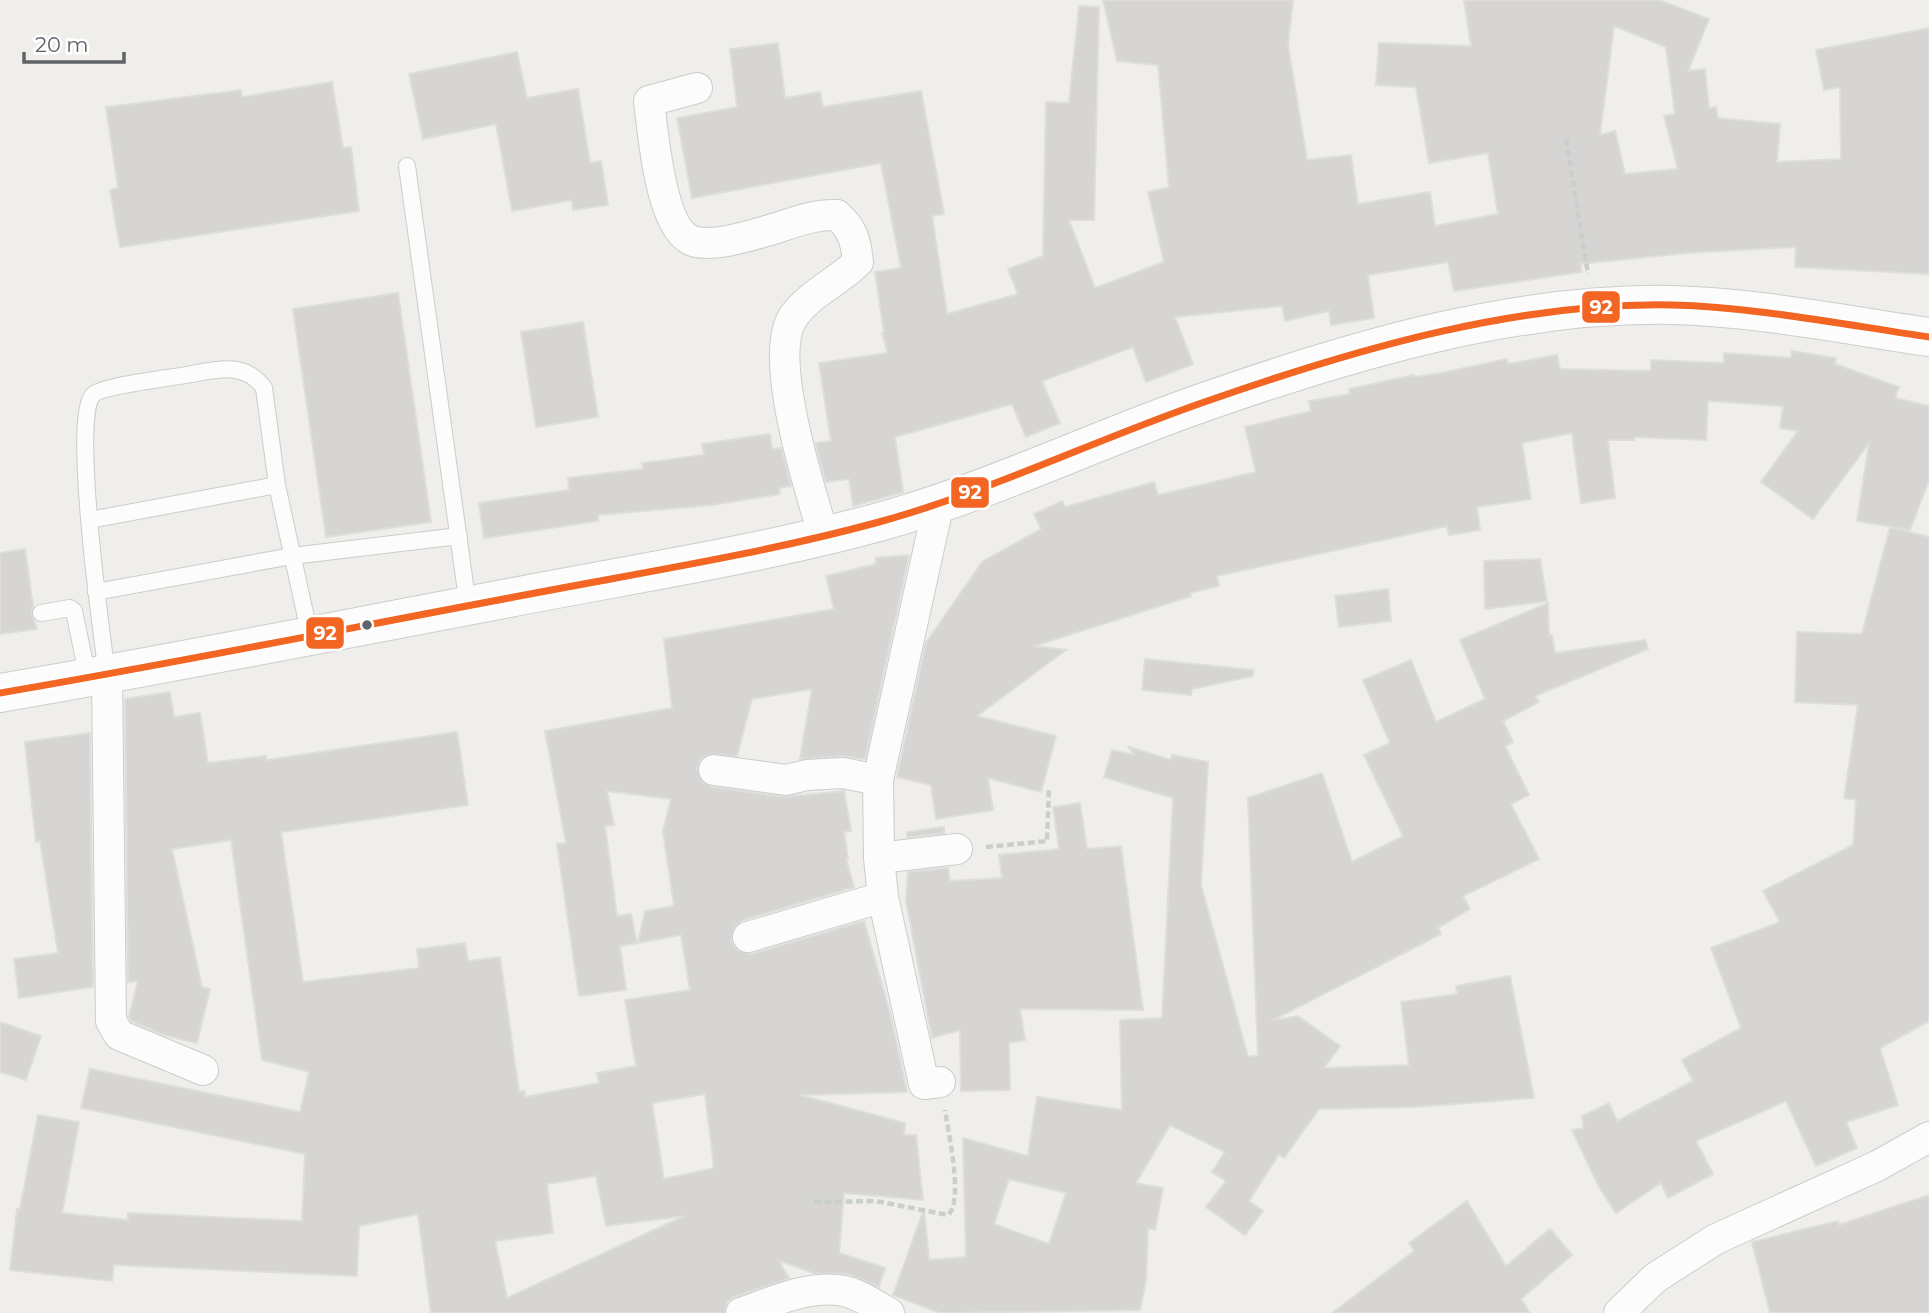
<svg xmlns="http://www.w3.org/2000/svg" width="1929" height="1313" viewBox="0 0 1929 1313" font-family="Montserrat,sans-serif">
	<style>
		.building { fill: #d6d5d3; stroke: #deddd9; stroke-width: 2; fill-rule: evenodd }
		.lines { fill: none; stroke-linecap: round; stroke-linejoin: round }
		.service-casing { stroke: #cbcccc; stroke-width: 18 }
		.minor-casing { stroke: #cbcccc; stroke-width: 32 }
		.tertiary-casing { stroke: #cbcccc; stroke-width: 40 }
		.path { stroke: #cacfcc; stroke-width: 4.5; stroke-dasharray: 7 3.5; stroke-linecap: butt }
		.service { stroke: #fdfcfc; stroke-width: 16 }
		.minor { stroke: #fdfcfc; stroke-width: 30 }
		.tertiary { stroke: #fdfcfc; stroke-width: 38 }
		.bus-1-casing { stroke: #fff; stroke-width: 12 }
		.bus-1 { stroke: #f26522; stroke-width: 7 }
		.bus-dot { fill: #5f6368; stroke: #fff; stroke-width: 2.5 }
		.line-badge { stroke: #fff; stroke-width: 2.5 }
		.badge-label { font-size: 19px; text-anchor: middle; font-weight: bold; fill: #fff }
	</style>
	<rect width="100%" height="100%" fill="#efeeea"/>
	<path class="building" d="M1103,0H1293L1288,45L1307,160L1351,155L1358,204L1430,192L1435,226L1498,214L1488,153L1429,163L1416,87L1376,85L1379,43L1471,46L1464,0H1659L1709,19L1688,71L1705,69L1709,108L1716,107L1718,118L1780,124L1777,162L1841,159L1840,87L1824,90L1816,50L1929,28V274L1795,267L1796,247L1686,253L1580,264L1582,272L1454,291L1448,262L1368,275L1374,318L1331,325L1329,311L1285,321L1282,306L1175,317L1193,364L1146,382L1133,347L1042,381L1060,423L1026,437L1012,404L895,437L903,492L853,506L849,479L826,482L818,453L816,443L831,441L819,363L888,353L882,333L884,332L875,272L901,268L881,163L692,198L677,118L737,107L730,49L778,43L785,98L820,92L823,107L921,91L944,214L932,216L947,314L1018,294L1008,269L1043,256L1046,102L1069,103L1079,6L1099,7L1094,220H1069L1095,288L1164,262L1148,192L1169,187L1158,65L1117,61ZM1614,26L1666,47L1675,114L1664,116L1678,169L1625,174L1615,131L1600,135Z
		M517,52L527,98L578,89L590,163L601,161L608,205L573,210L572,200L512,211L496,124L423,139L409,74Z
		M332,82L343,148L351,147L359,211L120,247L110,190L118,188L106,107L241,90L242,97Z
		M398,293L431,522L326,537L293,309Z
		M583,322L598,417L536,427L521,332Z
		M1792,351L1836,358L1835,364L1899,387L1895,398L1929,406V480L1910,530L1857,521L1869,443L1813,519L1761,482L1798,431L1780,428L1783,406L1708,401L1706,440L1634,437V440H1608L1615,498L1581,503L1572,433L1522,443L1531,499L1477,507L1480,530L1449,535L1447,526L1217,576L1219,586L1190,593L1191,596L1034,646L1066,650L977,716L1056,736L1041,792L988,778L993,810L936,819L931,785L897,777L926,643L982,562L1041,529L1034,514L1062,501L1065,507L1154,482L1158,495L1256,472L1245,427L1311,411L1309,401L1350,394L1349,389L1414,375V377L1441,373L1507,359L1508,364L1557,355L1560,369L1651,371V360L1724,363V353L1791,358Z
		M770,434L772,449L781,448L791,486L779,488L780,494L712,505L598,515V521L484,538L479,503L569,490L568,478L643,469L642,463L704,455L702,444Z
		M1890,527L1929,537V1021L1880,1048L1898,1105L1846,1122L1857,1148L1816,1166L1786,1101L1696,1141L1713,1174L1668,1198L1661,1183L1616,1213L1599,1187L1572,1130L1584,1128L1582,1116L1609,1103L1617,1121L1693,1081L1682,1060L1741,1028L1711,948L1780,922L1763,891L1853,845L1856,800L1844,798L1858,705L1795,702L1797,632L1862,634Z
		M25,549L33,606L31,614L37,629L0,634V553Z
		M909,555L865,759L842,756L800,759L812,689L752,699L737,756L708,754L700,760L697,768L703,783L712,787L784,797L844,791L851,831L844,832L848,859H846L854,887L743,920L735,926L731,941L737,950L752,954L864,921L891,1017L907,1092L800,1095L905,1123L904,1135H916L923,1200L844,1193L839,1253L885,1268L879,1287L849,1274L813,1273L778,1260L789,1278L734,1297L727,1302L724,1313H431L418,1214L359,1226L357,1276L114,1265L112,1281L10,1270L17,1209H20L38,1115L79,1122L62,1213L128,1220V1213L302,1221L305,1154L81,1108L90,1069L300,1112L309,1072L262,1060L231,840L172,849L202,987L210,989L197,1043L164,1035L131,1021L129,1017L138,981L128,982L125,699L170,692L174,717L200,713L208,763L266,756V760L457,732L468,805L281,832L303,982L419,968L417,949L465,943L468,961L500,957L519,1092L524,1091L525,1097L599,1083L597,1073L636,1066L625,1000L690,990L681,935L638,943L645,911L674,906L663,831L671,799L607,791L614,825L605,826L617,916L631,914L637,943L620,946L626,990L579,996L557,844L566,843L545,731L672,708L664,639L834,609L826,576L876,564V558ZM705,1094L714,1168L664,1179L652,1103ZM596,1176L606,1226L684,1216L507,1298L495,1241L553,1233L547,1184Z
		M1540,559L1547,601L1485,609L1484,561Z
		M1388,589L1391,621L1339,627L1335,596Z
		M1548,603L1549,636L1552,635L1555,653L1645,640L1648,649L1535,696L1539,702L1503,721L1513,742L1505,746L1529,795L1511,804L1539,859L1463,896L1470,909L1438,928L1441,934L1271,1021L1298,1016L1340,1046L1324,1068L1409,1065L1401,1002L1458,994L1456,986L1510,976L1534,1098L1416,1107L1319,1109L1284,1158L1279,1154L1249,1201L1263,1211L1245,1235L1206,1207L1226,1181L1212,1172L1225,1152L1170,1125L1136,1183L1163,1188L1155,1230L1148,1228L1146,1281L1140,1310L940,1313L893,1295L924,1209L929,1260L966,1257L963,1138L1028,1156L1037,1097L1122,1110L1120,1020L1162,1018L1173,798L1104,777L1112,750L1134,755L1129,747L1171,760L1172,755L1208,762L1201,885L1248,1057L1258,1055L1248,798L1322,773L1352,862L1403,836L1364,755L1390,743L1363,680L1411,660L1436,722L1485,699L1460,640ZM1009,1179L1066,1193L1049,1244L994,1224Z
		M1145,659L1253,670V676L1192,689L1191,695L1142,690Z
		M90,733L93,987L19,998L14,959L58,953L40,841L36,842L25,742Z
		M1080,803L1087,849L1121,846L1143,1010L1020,1009L1025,1040L1009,1043L1010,1090L961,1091L960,1030L932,1038L906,901L908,872L948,868L950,881L1002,878L999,855L1059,849L1053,807Z
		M944,827V833L907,837V832Z
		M0,1022L41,1036L26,1080L0,1072Z
		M1929,1195V1313H1770L1752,1242L1838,1221L1839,1225Z
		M1467,1201L1506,1266L1550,1229L1572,1255L1521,1299L1530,1313H1332L1414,1251L1409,1243Z"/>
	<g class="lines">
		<g class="service-casing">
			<path id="service" d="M407,166L468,606
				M90,520L277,485
				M96,592L292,556L459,536
				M41,613L70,608L74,611L88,678
				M107,675C102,636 71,416 93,395C101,386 170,378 186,375C215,370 244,360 264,388L277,485L310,636"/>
		</g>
		<g class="minor-casing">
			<path id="minor" d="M697,88L649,101C653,131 660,235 696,242C718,246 749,236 770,230C793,223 813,214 837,215C853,229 856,242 858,262C838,282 810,293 793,317C767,357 810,491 824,536
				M939,502L878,780L879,858L883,897L924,1084L940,1082
				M107,675L111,1021L119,1035L203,1070
				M714,770L786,780L807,775L843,773L878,780
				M879,858L957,849
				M748,937L883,897
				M741,1313C772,1302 811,1284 844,1291C859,1294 876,1306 889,1313
				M1619,1313L1655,1278L1716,1239L1877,1166L1929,1137"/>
		</g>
		<g class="tertiary-casing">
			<path id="tertiary" d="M0,693C170,664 339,630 509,598C632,574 758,555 879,522C995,490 1103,436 1216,398C1360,348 1518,302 1672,305C1756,307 1846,325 1929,337"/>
		</g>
		<path class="path" d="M1566,139L1588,274
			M986,847L1047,841L1049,788
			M814,1202L876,1201L948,1215C964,1202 948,1131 945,1110"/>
		<use href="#service" class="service"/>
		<use href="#minor" class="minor"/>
		<use href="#tertiary" class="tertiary"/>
		<g class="bus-1-casing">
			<path id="bus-1" d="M0,693C170,664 339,630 509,598C632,574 758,555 879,522C995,490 1103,436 1216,398C1360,348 1518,302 1672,305C1756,307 1846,325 1929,337"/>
		</g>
		<use href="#bus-1" class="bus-1"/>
	</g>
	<circle class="bus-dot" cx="367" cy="625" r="6"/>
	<g class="line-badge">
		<rect x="1581" y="290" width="40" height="34" rx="7" fill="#f26522"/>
		<rect x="950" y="476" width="40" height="33" rx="7" fill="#f26522"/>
		<rect x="305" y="616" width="40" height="34" rx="7" fill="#f26522"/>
	</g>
	<g class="badge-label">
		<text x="1601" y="314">92</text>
		<text x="970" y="499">92</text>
		<text x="325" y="640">92</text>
	</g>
	<path d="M24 52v10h100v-10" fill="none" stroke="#5f6368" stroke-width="3.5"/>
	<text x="35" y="52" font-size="21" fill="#5f6368" stroke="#ffffff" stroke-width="5" paint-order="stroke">20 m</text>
</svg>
